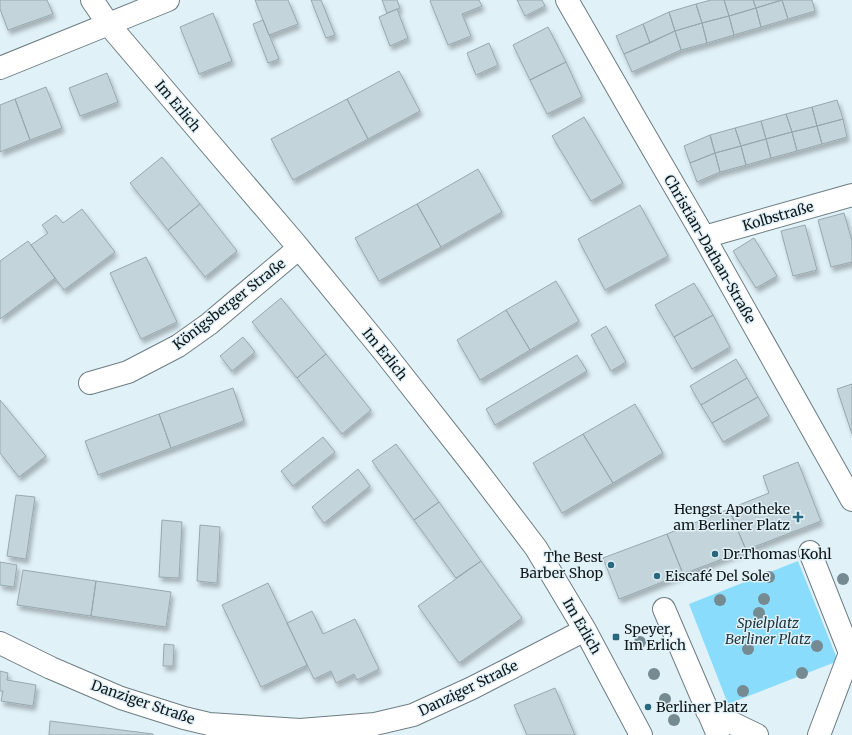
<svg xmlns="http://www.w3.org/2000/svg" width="852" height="735" viewBox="0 0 852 735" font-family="Merriweather,serif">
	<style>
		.green { fill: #89dcfc }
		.building { fill: #c4d4db; stroke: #98a8af; filter: url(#shadow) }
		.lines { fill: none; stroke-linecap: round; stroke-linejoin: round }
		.minor-casing { stroke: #6d7d83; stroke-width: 24 }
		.minor { stroke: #fff; stroke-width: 22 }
		.tree { fill: #768a92 }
		.poi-dot { fill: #29677d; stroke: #e0f1f8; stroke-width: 1.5 }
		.labels { text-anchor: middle; stroke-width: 3; stroke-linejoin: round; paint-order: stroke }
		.street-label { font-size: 14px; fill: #101618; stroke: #e0f1f8 }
		.poi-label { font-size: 14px; fill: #101618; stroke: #e0f1f8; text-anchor: start }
		.park-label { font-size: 14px; font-style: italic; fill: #20363e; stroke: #e0f1f8 }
	</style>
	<defs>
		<filter id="shadow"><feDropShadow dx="2.5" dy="4.5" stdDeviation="2" flood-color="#0004"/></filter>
	</defs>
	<rect width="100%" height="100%" fill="#e0f1f8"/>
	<path class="green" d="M798,561L838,661L728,704L689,604Z"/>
	<path class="building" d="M0,0H47L53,14L8,30L0,9Z
		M255,0H288L298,24L269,35Z
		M311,0H321L335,35L326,38Z
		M382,0H397L400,8L387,13Z
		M431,0H479L482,6L462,14L471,36L448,45L430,1Z
		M517,0H542L545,6L525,16Z
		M711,0H724L729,16L702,23L696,4Z
		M724,0H753L756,8L729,16Z
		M753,0H782L756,8Z
		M782,0H812L815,11L788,19Z
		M782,0L788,19L761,27L756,8Z
		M696,4L702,23L675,31L669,12Z
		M756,8L761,27L734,35L729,16Z
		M397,9L408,38L390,46L379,17Z
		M669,12L675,31L650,43L643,24Z
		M213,13L232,61L199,74L180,27Z
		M729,16L734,35L707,43L702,23Z
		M263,20L279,59L268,63L253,24Z
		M702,23L707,43L681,50L675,31Z
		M643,24L650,43L624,54L616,36Z
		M548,27L566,62L530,80L513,45Z
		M675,31L681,50L632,72L624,54Z
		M489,43L498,65L476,75L467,53Z
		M566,62L582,97L547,114L530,80Z
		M399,71L420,111L368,139L347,99Z
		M107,73L118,102L80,116L69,88Z
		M46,87L62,128L30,140L15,99Z
		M15,99L30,140L0,152V105Z
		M347,99L368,139L293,180L271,139Z
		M837,100L843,119L817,126L812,107Z
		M812,107L817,126L792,132L786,114Z
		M786,114L792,132L766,139L761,121Z
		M584,117L623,183L591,201L552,136Z
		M843,119L847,137L822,144L817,126Z
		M761,121L766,139L741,146L735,128Z
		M817,126L822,144L797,151L792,132Z
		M735,128L741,146L715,153L710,135Z
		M792,132L797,151L771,158L766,139Z
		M710,135L715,153L690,163L684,146Z
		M766,139L771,158L746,165L741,146Z
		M741,146L746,165L720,172L715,153Z
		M715,153L720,172L697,182L690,163Z
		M162,157L200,204L168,230L130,183Z
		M478,169L502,212L441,247L417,204Z
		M200,204L237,251L205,277L168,230Z
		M417,204L441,247L379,281L355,238Z
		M640,205L668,256L605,290L578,239Z
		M82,209L115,252L64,290L31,245L48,233L42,225L56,215L63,223Z
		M844,213L852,241V262L831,267L818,220Z
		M805,225L817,270L793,276L781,231Z
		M754,238L777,276L756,288L733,251Z
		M28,241L55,278L0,319V261Z
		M146,257L177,322L141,339L110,273Z
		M556,281L579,321L530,350L506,310Z
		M694,283L713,315L674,337L655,305Z
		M281,298L326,354L297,378L252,322Z
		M506,310L530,350L480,380L457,340Z
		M713,315L730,347L692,369L674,337Z
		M606,326L626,362L611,371L591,335Z
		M243,337L255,352L232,371L220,356Z
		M326,354L371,410L342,434L297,378Z
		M577,355L587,371L495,425L486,409Z
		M736,359L747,378L701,405L690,386Z
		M747,378L758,397L712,423L701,405Z
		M852,384V434L837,389Z
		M233,388L244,421L171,448L159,414Z
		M758,397L769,416L723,442L712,423Z
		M0,400L46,456L19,477L0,453Z
		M635,404L663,453L613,483L583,434Z
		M159,414L171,448L98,475L85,441Z
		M583,434L613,483L562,513L533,463Z
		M323,437L335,452L293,486L281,471Z
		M396,444L439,502L414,520L372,461Z
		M798,462L821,521L746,550L729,509L769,493L763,476Z
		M358,469L370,486L324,523L312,507Z
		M16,495L35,497L26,559L7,556Z
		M439,502L481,561L456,578L414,520Z
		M729,509L746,550L683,574L667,534Z
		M162,520L182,522L179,578L159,577Z
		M200,525L220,527L217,583L197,581Z
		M667,534L683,574L619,599L603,558Z
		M481,561L522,618L459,663L418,606Z
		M0,562L17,565L14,587L0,585Z
		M23,570L96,581L91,616L17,605Z
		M96,581L171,592L166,627L91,616Z
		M268,583L307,665L261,687L222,605Z
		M312,611L323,634L355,619L379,669L357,680L354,674L336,683L331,671L314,679L287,623Z
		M164,644L174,645L173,666H163Z
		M0,671L8,673L7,680L36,685L33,706L1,701L3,691H0Z
		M555,688L575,735H527L514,705Z
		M50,721L153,734V735H49Z"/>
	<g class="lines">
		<g class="minor-casing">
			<path id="minor" d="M92,0L109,25L294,242L299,248L384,352L476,469L536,548L585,630L641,735
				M567,0L636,120L704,237L852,500
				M0,68L168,0
				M704,237L852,195
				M90,383L128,372L178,346L209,324L299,248
				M810,552L852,658
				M664,609L718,735
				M0,643L51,668L121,698L184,718L209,724L300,730L375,724L413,715L472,688L585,630
				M707,711L757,735
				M819,735L850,653"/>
		</g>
		<use href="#minor" class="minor"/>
	</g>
	<g class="tree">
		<circle cx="769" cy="577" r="6"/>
		<circle cx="843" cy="579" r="6"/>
		<circle cx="764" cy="599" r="6"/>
		<circle cx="720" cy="600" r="6"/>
		<circle cx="759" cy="613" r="6"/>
		<circle cx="640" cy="642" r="6"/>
		<circle cx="817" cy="646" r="6"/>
		<circle cx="748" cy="649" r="6"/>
		<circle cx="802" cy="673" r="6"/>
		<circle cx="654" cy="674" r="6"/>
		<circle cx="743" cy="691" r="6"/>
		<circle cx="665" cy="699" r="6"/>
		<circle cx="674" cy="720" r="6"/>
	</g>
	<g class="poi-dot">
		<path d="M796 511h4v4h4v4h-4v4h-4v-4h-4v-4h4z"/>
		<circle cx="715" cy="554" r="4"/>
		<circle cx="611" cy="565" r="4"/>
		<circle cx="657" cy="576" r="4"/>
		<rect x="612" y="633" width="8" height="8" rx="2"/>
		<circle cx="648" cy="707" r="4"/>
	</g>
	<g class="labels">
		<g class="street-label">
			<text transform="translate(178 106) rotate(50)" y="5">Im Erlich</text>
			<text transform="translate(778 216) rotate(-16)" y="5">Kolbstraße</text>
			<text transform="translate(710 249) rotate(60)" y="5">Christian-Dathan-Straße</text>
			<text transform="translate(229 304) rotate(-38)" y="5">Königsberger Straße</text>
			<text transform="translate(385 354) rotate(51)" y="5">Im Erlich</text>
			<text transform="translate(582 626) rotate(60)" y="5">Im Erlich</text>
			<text transform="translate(468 688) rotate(-26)" y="5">Danziger Straße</text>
			<text transform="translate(143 702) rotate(19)" y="5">Danziger Straße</text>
		</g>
		<g class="poi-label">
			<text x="790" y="514" text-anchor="end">Hengst Apotheke<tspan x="790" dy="16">am Berliner Platz</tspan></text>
			<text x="723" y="559">Dr.Thomas Kohl</text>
			<text x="603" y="562" text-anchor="end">The Best<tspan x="603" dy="16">Barber Shop</tspan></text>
			<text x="665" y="581">Eiscafé Del Sole</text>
			<text x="624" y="634">Speyer,<tspan x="624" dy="16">Im Erlich</tspan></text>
			<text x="656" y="712">Berliner Platz</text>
		</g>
		<g class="park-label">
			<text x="768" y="628">Spielplatz<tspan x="768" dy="16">Berliner Platz</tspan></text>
		</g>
	</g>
</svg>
